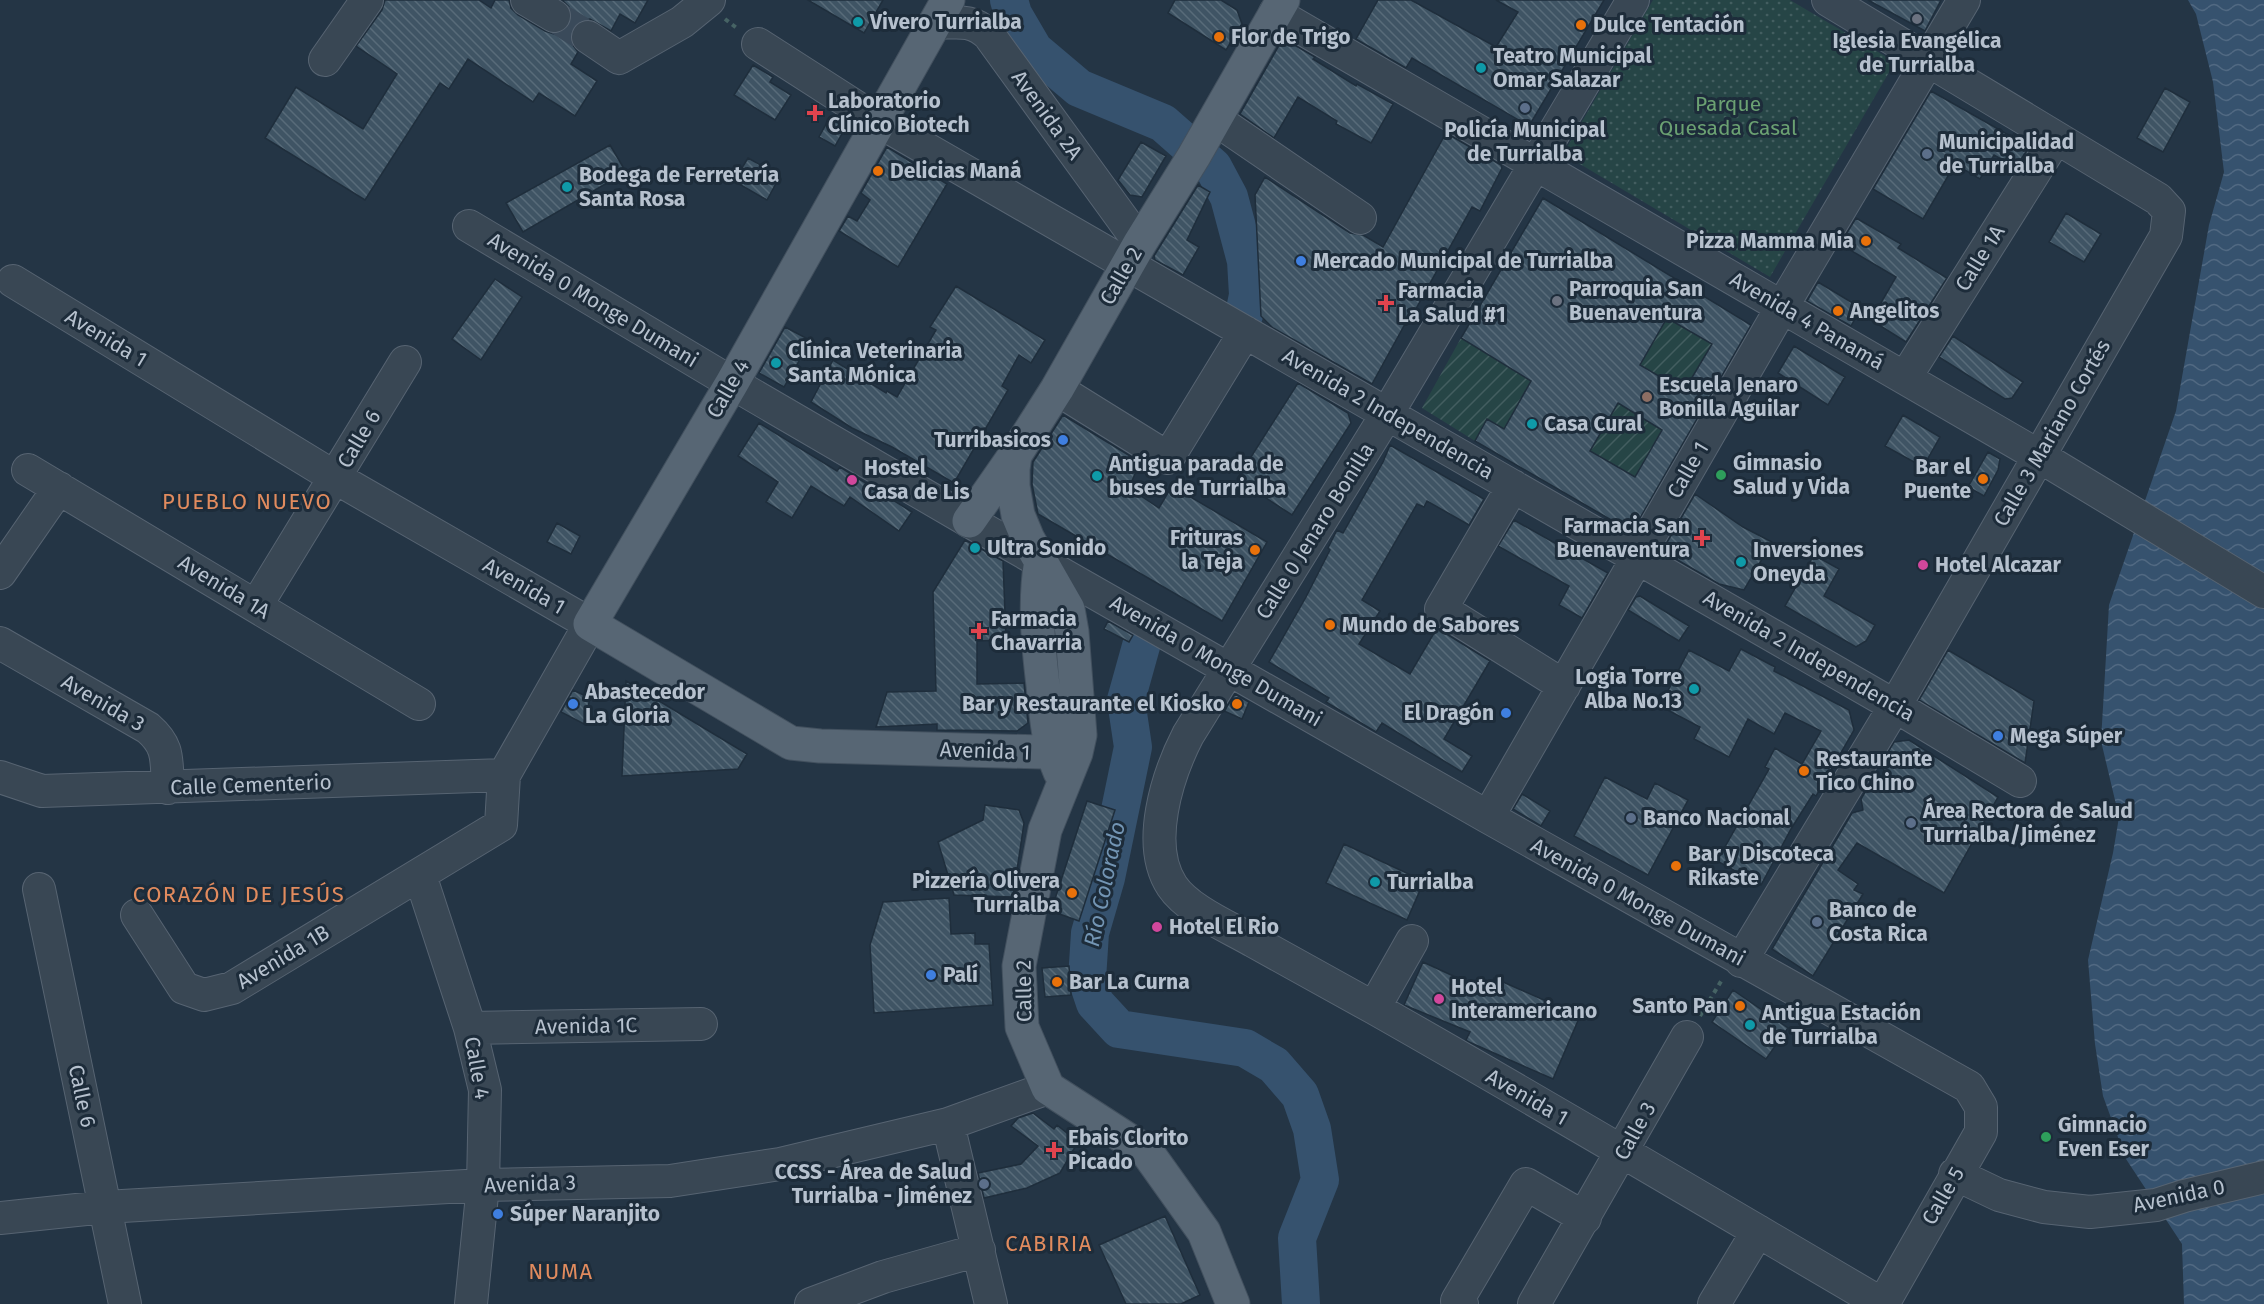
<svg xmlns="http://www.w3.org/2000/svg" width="2264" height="1304" viewBox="0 0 2264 1304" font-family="'Fira Sans',sans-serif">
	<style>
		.park { fill: url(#park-dots) }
		.garden { fill: url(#garden-furrows) }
		.water { fill: url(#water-waves) }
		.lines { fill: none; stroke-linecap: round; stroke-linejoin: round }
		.river { stroke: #36526e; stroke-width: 38 }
		.building { fill: url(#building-back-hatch); stroke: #1f2e3c; stroke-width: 1.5; fill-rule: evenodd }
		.minor-tunnel { stroke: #3a4a5a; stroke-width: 32; stroke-dasharray: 32 16; stroke-linecap: butt }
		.minor-casing { stroke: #576472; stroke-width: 34 }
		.major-casing { stroke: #42505e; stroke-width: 35 }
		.path { stroke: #466364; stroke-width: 4; stroke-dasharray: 4.5 4.5; stroke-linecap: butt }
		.minor { stroke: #394754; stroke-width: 32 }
		.major { stroke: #576674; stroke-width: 33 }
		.worship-dot { fill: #6b7280; stroke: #1d2c3a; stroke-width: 2 }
		.culture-dot { fill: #0f9aa8; stroke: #1d2c3a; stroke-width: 2 }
		.food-dot { fill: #e8710a; stroke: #1d2c3a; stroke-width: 2 }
		.service-dot { fill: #5c6f8a; stroke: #1d2c3a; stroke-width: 2 }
		.health-dot { fill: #e0444e; stroke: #1d2c3a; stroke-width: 2 }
		.shop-dot { fill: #3f7fe0; stroke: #1d2c3a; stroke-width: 2 }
		.education-dot { fill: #8d6e63; stroke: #1d2c3a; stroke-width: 2 }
		.leisure-dot { fill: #2e9e5b; stroke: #1d2c3a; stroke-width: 2 }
		.hotel-dot { fill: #d1479c; stroke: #1d2c3a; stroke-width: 2 }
		.labels { text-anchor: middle; stroke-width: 6; stroke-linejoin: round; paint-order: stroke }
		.poi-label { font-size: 21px; font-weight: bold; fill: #b6c1ce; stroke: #1d2c3a; text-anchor: start }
		.park-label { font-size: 21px; fill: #6ba172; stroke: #1d2c3a }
		.street-label { font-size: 21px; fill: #b6c1ce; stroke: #1d2c3a }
		.neighbourhood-label { font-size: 22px; letter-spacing: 1.5px; fill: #e18b5e; stroke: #1d2c3a }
		.water-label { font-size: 22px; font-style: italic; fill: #7395b4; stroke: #1d2c3a }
	</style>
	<defs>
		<pattern id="park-dots" width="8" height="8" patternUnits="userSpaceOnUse" patternTransform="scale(1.5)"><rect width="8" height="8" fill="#264546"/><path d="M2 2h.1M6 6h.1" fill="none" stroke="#435e60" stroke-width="1.8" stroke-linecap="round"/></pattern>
		<pattern id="garden-furrows" width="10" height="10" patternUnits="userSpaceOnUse" patternTransform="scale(1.5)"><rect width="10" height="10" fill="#264546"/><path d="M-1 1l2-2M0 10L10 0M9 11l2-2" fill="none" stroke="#435e60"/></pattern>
		<pattern id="water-waves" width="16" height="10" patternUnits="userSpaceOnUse" patternTransform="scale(1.5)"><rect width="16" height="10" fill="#36526e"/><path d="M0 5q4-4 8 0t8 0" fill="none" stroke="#516982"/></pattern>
		<pattern id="building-back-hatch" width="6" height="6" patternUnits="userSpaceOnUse" patternTransform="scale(1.5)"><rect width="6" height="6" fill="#3f5464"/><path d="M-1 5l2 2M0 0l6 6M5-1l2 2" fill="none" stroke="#586b79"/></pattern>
	</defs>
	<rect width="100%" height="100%" fill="#243545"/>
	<path class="park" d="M1653,0H1790L1895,62L1770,277L1563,154Z"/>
	<path class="garden" d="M1667,318L1712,344L1684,391L1640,365Z
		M1461,338L1531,381L1504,429L1475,441L1422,408Z
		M1618,403L1662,430L1635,477L1590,451Z"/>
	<path class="water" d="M2188,0H2264V1304H2184L2182,1244L2126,1159L2103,1096L2095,1044L2088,960L2113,853L2119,817L2101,741L2109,605L2176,411L2209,225L2224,172L2213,82L2196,14Z"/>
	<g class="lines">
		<path class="river" d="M1009,0L1013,14L1034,50L1079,88L1163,123L1213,167L1229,197L1246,261L1248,295L1244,315
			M1143,639L1126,700L1133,747L1106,878L1090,933L1087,979L1095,1003L1119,1029L1245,1048L1274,1065L1300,1095L1312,1129L1320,1180L1297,1238L1301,1304"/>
	</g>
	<path class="building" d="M385,0H479L491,8L495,0H509L511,8L518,15L545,31L554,34L563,31L570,25L572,17L569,7L562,0H648L635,23L620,14L611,31L590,19L581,21L573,27L570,36L572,44L578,52L571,64L597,81L575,116L539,93L533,102L468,59L449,89L440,83L365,200L265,138L296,87L363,129L397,74L356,46L382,10Z
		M808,0H883L864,33Z
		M1175,0H1221L1237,10L1242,24L1226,50L1168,13Z
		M1378,0H1411L1496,47L1518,12L1496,0H1604L1529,126L1412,58L1406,68L1356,39Z
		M1868,0H1941L1925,31Z
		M1286,40L1315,57L1313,59L1356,86L1357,84L1393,104L1371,143L1336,124L1337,121L1298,97L1274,138L1240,114L1281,42Z
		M753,65L773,77L770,82L791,95L775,120L734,95Z
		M2165,88L2190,102L2163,152L2137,138Z
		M1931,91L2012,137L2014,133L2031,144L2016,167L1994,155L1980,179L1955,164L1923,219L1873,189Z
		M830,117L847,125L835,146L819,137Z
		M1446,133L1501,165L1502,168L1480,211L1472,207L1407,325L1405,324L1372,384L1273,328L1261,316L1255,195L1265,177L1350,233L1363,235L1383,247Z
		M1141,142L1166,156L1142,197L1130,195L1118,180Z
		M610,145L626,172L523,232L506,203Z
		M887,147L947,184L898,267L839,231L848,216L857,221L870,200L861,193Z
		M748,158L780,176L767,200L734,181Z
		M1198,185L1210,192L1187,240L1199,247L1183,275L1155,260L1154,256Z
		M1543,198L1751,325L1632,532L1475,441L1487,419L1504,429L1531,381L1461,338ZM1667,318L1712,344L1684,391L1640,365ZM1618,403L1662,430L1635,477L1590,451Z
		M2066,213L2101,234L2084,262L2049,242Z
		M1856,218L1901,244L1898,248L1947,278L1906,342L1871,320L1896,277L1840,244Z
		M495,279L522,297L481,360L452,339Z
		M1818,282L1861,308L1851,326L1807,301Z
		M956,286L1045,340L1031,363L1019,355L1002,386L1008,390L954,483L892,447L852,428L811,402L833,360L886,393L887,391L897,397L936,330L930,327Z
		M785,327L806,338L795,358L799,361L784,387L759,373Z
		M1953,336L2023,382L2012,398L2005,399L1939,357Z
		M1794,346L1845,377L1828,405L1778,373Z
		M1298,383L1348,413L1351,423L1292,515L1237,479Z
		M1063,415L1140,462L1129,488L1159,508L1172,486L1267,542L1222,621L1038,514L1032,484L1033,462Z
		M1903,415L1940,437L1923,467L1885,446Z
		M759,423L837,471L840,467L912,512L899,531L850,497L844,506L811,486L792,518L766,502L778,482L738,456Z
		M1390,445L1484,499L1469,525L1427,501L1424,507L1417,504L1362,600L1380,611L1359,644L1410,674L1437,628L1490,661L1444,739L1472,756L1462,772L1382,723L1376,732L1326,702L1329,698L1269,662L1306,597L1330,550L1328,548L1337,530L1343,533L1383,462Z
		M1988,452L2000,459L1998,470L1984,496L1968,487Z
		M1695,494L1743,527L1772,542L1744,590L1719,584L1662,551Z
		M1514,520L1608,573L1582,618L1559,605L1569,586L1498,546Z
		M557,523L580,536L571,554L547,542Z
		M965,540L1003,561L1006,640L977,641V684L1024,683L1028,723L1017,731L937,730V724L876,727L887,692L936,691L933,592Z
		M1814,555L1839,569L1824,596L1875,625L1866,641L1856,647L1785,606Z
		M1640,596L1689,626L1679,641L1628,610L1636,597Z
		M1108,621L1133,635L1129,642L1104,629Z
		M1741,649L1775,667L1774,671L1849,710L1854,730L1816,796L1813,794L1791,829L1761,885L1717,861L1769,769L1765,767L1775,748L1802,764L1821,731L1785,713L1774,734L1748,719L1729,757L1694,739L1700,727L1660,706L1689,650L1729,671Z
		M1948,650L2034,701L2025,763L1919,700Z
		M626,681L747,754L738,769L622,776Z
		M573,690L590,698L584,724L561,712Z
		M1235,694L1249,702L1242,719L1224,711Z
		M1909,740L1998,797L1944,893L1857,843L1838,870L1858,884L1854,890L1863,894L1813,976L1772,949L1852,813L1863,810L1861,799L1872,780L1886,779L1882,762L1894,742Z
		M1605,777L1647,799L1655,783L1688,800L1648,875L1574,836Z
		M1522,794L1550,811L1541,826L1513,809Z
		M1087,801L1115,810L1079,921L1051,911Z
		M985,805L1019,810L1024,823L1013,897L954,895L938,842L983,820Z
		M1344,844L1424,881L1407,920L1326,883Z
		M949,898L951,934L975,933V944H989L993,1005L874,1013L870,945L883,902Z
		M1423,962L1488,992L1494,978L1580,1016L1553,1079L1469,1042L1466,1040L1470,1032L1404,1005Z
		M1069,966L1071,995L1045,997L1042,968Z
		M1733,990L1788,1028L1766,1059L1712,1022Z
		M1033,1113L1054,1129L1057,1125L1078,1142L1060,1173L1027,1188L984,1198L978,1173L1021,1164L1038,1146L1011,1126L1018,1118Z
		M1165,1216L1200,1295L1181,1304H1126L1099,1245Z"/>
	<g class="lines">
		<path class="minor-tunnel" d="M554,16L588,37"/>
		<g class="minor-casing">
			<path id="minor" d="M527,0L554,16
				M1633,0L1387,414L1188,735C1167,776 1145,845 1172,886C1188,910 1229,927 1253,941C1294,964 1334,986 1374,1008C1545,1105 1713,1205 1882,1304
				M1275,13L2039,456L2264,592
				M935,23C957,23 971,18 989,35L1140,243
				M588,37L619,58L682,22L709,0
				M758,44L878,121L1895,706L2020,781
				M325,60L367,0
				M1215,119L1360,218
				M469,226L732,383L969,521L1488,817L1969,1087L1981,1107V1132L1883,1304
				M13,281L336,478L590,624L504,775L501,825L232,988L204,995L184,988L137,915
				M1905,378L2056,138
				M1057,389L1168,458L1245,332
				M28,470L419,704
				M1513,486L1441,609L1564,686
				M0,573L59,488
				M256,606L405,362
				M0,643L148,728C170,747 166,760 168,788
				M0,777L42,791L504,775
				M1488,817L1782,307L1964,0
				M420,875L470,1028L485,1090L483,1185L471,1304
				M39,889L125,1304
				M1741,961L1895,706L2166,236L2169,211L2158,199L1828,0
				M1374,1008L1412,941
				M470,1028L701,1024
				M948,1124L991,1304
				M1955,1174L1999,1195L2044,1207L2090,1212L2156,1205L2184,1196L2264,1177
				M0,1218L105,1207L483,1185L670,1181L780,1164L948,1124L1048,1088
				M811,1304L883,1277L979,1250
				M1462,1304L1457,1301L1526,1184L1585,1218
				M1534,1304L1687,1037
				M1714,1304L1758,1231"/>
		</g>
		<g class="major-casing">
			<path id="major" d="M948,0L732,383L590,624L791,743L820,746L1076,753
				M969,521L1015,455
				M1041,560C1034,602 1038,644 1043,685C1046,715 1048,744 1060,772
				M1233,1304L1204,1232L1147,1152L1048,1088L1022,1027L1019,966L1045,830L1076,753L1080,735L1072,632L1068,609L1028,539L1018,515L1013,486V469L1015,455L1057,389L1140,243L1194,156L1283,0"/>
		</g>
		<path class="path" d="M725,19L738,29
			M1700,1016L1723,978"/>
		<use href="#minor" class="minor"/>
		<use href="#major" class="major"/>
	</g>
	<g class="worship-dot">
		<circle cx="1917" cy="19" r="6"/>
		<circle cx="1557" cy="301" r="6"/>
	</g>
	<g class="culture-dot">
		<circle cx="858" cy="22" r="6"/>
		<circle cx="1481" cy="68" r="6"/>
		<circle cx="567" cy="187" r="6"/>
		<circle cx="776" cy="363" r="6"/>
		<circle cx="1532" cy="424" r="6"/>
		<circle cx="1097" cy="476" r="6"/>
		<circle cx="975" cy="548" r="6"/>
		<circle cx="1741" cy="562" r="6"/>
		<circle cx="1694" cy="689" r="6"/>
		<circle cx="1375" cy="882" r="6"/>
		<circle cx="1750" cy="1025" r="6"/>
	</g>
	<g class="food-dot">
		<circle cx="1581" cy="25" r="6"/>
		<circle cx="1219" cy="37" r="6"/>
		<circle cx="878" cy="171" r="6"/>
		<circle cx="1866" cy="241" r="6"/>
		<circle cx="1838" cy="311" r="6"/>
		<circle cx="1983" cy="479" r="6"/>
		<circle cx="1255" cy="550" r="6"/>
		<circle cx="1330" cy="625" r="6"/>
		<circle cx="1237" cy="704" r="6"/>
		<circle cx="1804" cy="771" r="6"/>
		<circle cx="1676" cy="866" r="6"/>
		<circle cx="1072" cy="893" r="6"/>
		<circle cx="1057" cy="982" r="6"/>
		<circle cx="1740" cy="1006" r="6"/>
	</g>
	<g class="service-dot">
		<circle cx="1525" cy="108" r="6"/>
		<circle cx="1927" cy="154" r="6"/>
		<circle cx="1631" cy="818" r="6"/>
		<circle cx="1911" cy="823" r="6"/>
		<circle cx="1817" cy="922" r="6"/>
		<circle cx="984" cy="1184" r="6"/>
	</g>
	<g class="health-dot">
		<path d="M812 104h6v6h6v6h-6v6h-6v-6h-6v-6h6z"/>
		<path d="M1383 294h6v6h6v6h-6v6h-6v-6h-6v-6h6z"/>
		<path d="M1699 529h6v6h6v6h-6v6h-6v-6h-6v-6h6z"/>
		<path d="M976 622h6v6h6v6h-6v6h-6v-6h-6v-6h6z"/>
		<path d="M1051 1141h6v6h6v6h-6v6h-6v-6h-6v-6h6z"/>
	</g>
	<g class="shop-dot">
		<circle cx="1301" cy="261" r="6"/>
		<circle cx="1063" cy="440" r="6"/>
		<circle cx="573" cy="704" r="6"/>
		<circle cx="1506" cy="713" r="6"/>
		<circle cx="1998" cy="736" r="6"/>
		<circle cx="931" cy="975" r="6"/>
		<circle cx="498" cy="1214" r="6"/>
	</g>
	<circle class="education-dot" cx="1647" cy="397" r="6"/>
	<g class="leisure-dot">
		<circle cx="1721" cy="475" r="6"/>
		<circle cx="2046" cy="1137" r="6"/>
	</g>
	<g class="hotel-dot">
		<circle cx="852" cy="480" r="6"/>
		<circle cx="1923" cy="565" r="6"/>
		<circle cx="1157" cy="927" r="6"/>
		<circle cx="1439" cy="999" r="6"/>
	</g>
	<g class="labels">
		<g class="poi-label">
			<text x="870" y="29">Vivero Turrialba</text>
			<text x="1593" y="32">Dulce Tentación</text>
			<text x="1231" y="44">Flor de Trigo</text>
			<text x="1917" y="48" text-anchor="middle">Iglesia Evangélica<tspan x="1917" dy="24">de Turrialba</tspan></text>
			<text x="1493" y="63">Teatro Municipal<tspan x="1493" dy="24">Omar Salazar</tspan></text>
			<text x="828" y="108">Laboratorio<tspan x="828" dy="24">Clínico Biotech</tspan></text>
			<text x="1525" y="137" text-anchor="middle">Policía Municipal<tspan x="1525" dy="24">de Turrialba</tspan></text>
			<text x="1939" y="149">Municipalidad<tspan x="1939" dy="24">de Turrialba</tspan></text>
			<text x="890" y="178">Delicias Maná</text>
			<text x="579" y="182">Bodega de Ferretería<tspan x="579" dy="24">Santa Rosa</tspan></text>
			<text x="1854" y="248" text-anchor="end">Pizza Mamma Mia</text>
			<text x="1313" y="268">Mercado Municipal de Turrialba</text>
			<text x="1569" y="296">Parroquia San<tspan x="1569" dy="24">Buenaventura</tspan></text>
			<text x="1398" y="298">Farmacia<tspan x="1398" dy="24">La Salud #1</tspan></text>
			<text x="1850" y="318">Angelitos</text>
			<text x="788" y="358">Clínica Veterinaria<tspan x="788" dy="24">Santa Mónica</tspan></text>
			<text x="1659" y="392">Escuela Jenaro<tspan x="1659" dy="24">Bonilla Aguilar</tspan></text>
			<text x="1544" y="431">Casa Cural</text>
			<text x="1051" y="447" text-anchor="end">Turribasicos</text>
			<text x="1733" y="470">Gimnasio<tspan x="1733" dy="24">Salud y Vida</tspan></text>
			<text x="1109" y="471">Antigua parada de<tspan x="1109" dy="24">buses de Turrialba</tspan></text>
			<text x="1971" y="474" text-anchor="end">Bar el<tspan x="1971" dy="24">Puente</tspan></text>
			<text x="864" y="475">Hostel<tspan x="864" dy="24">Casa de Lis</tspan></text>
			<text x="1690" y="533" text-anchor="end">Farmacia San<tspan x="1690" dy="24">Buenaventura</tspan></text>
			<text x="1243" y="545" text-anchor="end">Frituras<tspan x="1243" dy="24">la Teja</tspan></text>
			<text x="987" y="555">Ultra Sonido</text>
			<text x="1753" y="557">Inversiones<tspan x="1753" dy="24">Oneyda</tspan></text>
			<text x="1935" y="572">Hotel Alcazar</text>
			<text x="991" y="626">Farmacia<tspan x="991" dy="24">Chavarria</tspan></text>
			<text x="1342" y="632">Mundo de Sabores</text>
			<text x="1682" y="684" text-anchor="end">Logia Torre<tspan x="1682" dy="24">Alba No.13</tspan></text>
			<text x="585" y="699">Abastecedor<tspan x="585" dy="24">La Gloria</tspan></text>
			<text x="1225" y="711" text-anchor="end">Bar y Restaurante el Kiosko</text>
			<text x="1494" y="720" text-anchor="end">El Dragón</text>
			<text x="2010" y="743">Mega Súper</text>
			<text x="1816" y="766">Restaurante<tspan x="1816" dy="24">Tico Chino</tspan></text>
			<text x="1923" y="818">Área Rectora de Salud<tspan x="1923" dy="24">Turrialba/Jiménez</tspan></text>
			<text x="1643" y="825">Banco Nacional</text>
			<text x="1688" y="861">Bar y Discoteca<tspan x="1688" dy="24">Rikaste</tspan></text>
			<text x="1060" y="888" text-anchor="end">Pizzería Olivera<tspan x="1060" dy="24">Turrialba</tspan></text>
			<text x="1387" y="889">Turrialba</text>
			<text x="1829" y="917">Banco de<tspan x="1829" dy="24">Costa Rica</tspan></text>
			<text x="1169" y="934">Hotel El Rio</text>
			<text x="943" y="982">Palí</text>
			<text x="1069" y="989">Bar La Curna</text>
			<text x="1451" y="994">Hotel<tspan x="1451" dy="24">Interamericano</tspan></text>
			<text x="1728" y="1013" text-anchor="end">Santo Pan</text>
			<text x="1762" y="1020">Antigua Estación<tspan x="1762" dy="24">de Turrialba</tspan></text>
			<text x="2058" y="1132">Gimnacio<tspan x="2058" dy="24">Even Eser</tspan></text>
			<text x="1068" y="1145">Ebais Clorito<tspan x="1068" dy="24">Picado</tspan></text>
			<text x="972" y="1179" text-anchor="end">CCSS - Área de Salud<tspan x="972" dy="24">Turrialba - Jiménez</tspan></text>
			<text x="510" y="1221">Súper Naranjito</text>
		</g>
		<g class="park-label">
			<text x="1728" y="111">Parque<tspan x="1728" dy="24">Quesada Casal</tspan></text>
		</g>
		<g class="street-label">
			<text transform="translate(1047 115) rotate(54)" y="7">Avenida 2A</text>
			<text transform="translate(1980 258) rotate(-58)" y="7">Calle 1A</text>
			<text transform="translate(1121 276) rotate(-60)" y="7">Calle 2</text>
			<text transform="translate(593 300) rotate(31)" y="7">Avenida 0 Monge Dumani</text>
			<text transform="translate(1807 321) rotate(30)" y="7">Avenida 4 Panamá</text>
			<text transform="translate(106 338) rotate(31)" y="7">Avenida 1</text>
			<text transform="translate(728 389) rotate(-60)" y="7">Calle 4</text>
			<text transform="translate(1388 414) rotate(30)" y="7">Avenida 2 Independencia</text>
			<text transform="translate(2052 433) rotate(-60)" y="7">Calle 3 Mariano Cortés</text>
			<text transform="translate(359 439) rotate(-59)" y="7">Calle 6</text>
			<text transform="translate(1688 470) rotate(-60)" y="7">Calle 1</text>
			<text transform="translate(1315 531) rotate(-58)" y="7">Calle 0 Jenaro Bonilla</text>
			<text transform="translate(524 586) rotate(30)" y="7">Avenida 1</text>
			<text transform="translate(224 587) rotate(31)" y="7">Avenida 1A</text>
			<text transform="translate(1809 656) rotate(30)" y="7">Avenida 2 Independencia</text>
			<text transform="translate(1216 661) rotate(30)" y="7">Avenida 0 Monge Dumani</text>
			<text transform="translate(103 703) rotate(30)" y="7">Avenida 3</text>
			<text transform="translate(985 751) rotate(2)" y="7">Avenida 1</text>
			<text transform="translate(251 785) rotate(-2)" y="7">Calle Cementerio</text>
			<text transform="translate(1638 902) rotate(29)" y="7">Avenida 0 Monge Dumani</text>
			<text transform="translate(283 957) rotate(-31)" y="7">Avenida 1B</text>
			<text transform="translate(1024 991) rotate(-91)" y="7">Calle 2</text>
			<text transform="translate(586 1026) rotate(-1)" y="7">Avenida 1C</text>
			<text transform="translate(477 1068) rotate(80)" y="7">Calle 4</text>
			<text transform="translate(82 1096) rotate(78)" y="7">Calle 6</text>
			<text transform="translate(1527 1097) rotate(30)" y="7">Avenida 1</text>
			<text transform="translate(1635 1131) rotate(-61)" y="7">Calle 3</text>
			<text transform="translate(530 1184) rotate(-2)" y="7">Avenida 3</text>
			<text transform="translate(1943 1196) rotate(-60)" y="7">Calle 5</text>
			<text transform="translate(2179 1196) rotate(-12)" y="7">Avenida 0</text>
		</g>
		<g class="neighbourhood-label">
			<text x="247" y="509">PUEBLO NUEVO</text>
			<text x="239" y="902">CORAZÓN DE JESÚS</text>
			<text x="1049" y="1251">CABIRIA</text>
			<text x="561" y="1279">NUMA</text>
		</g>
		<g class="water-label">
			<text transform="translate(1104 884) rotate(-78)" y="8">Río Colorado</text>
		</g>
	</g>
</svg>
